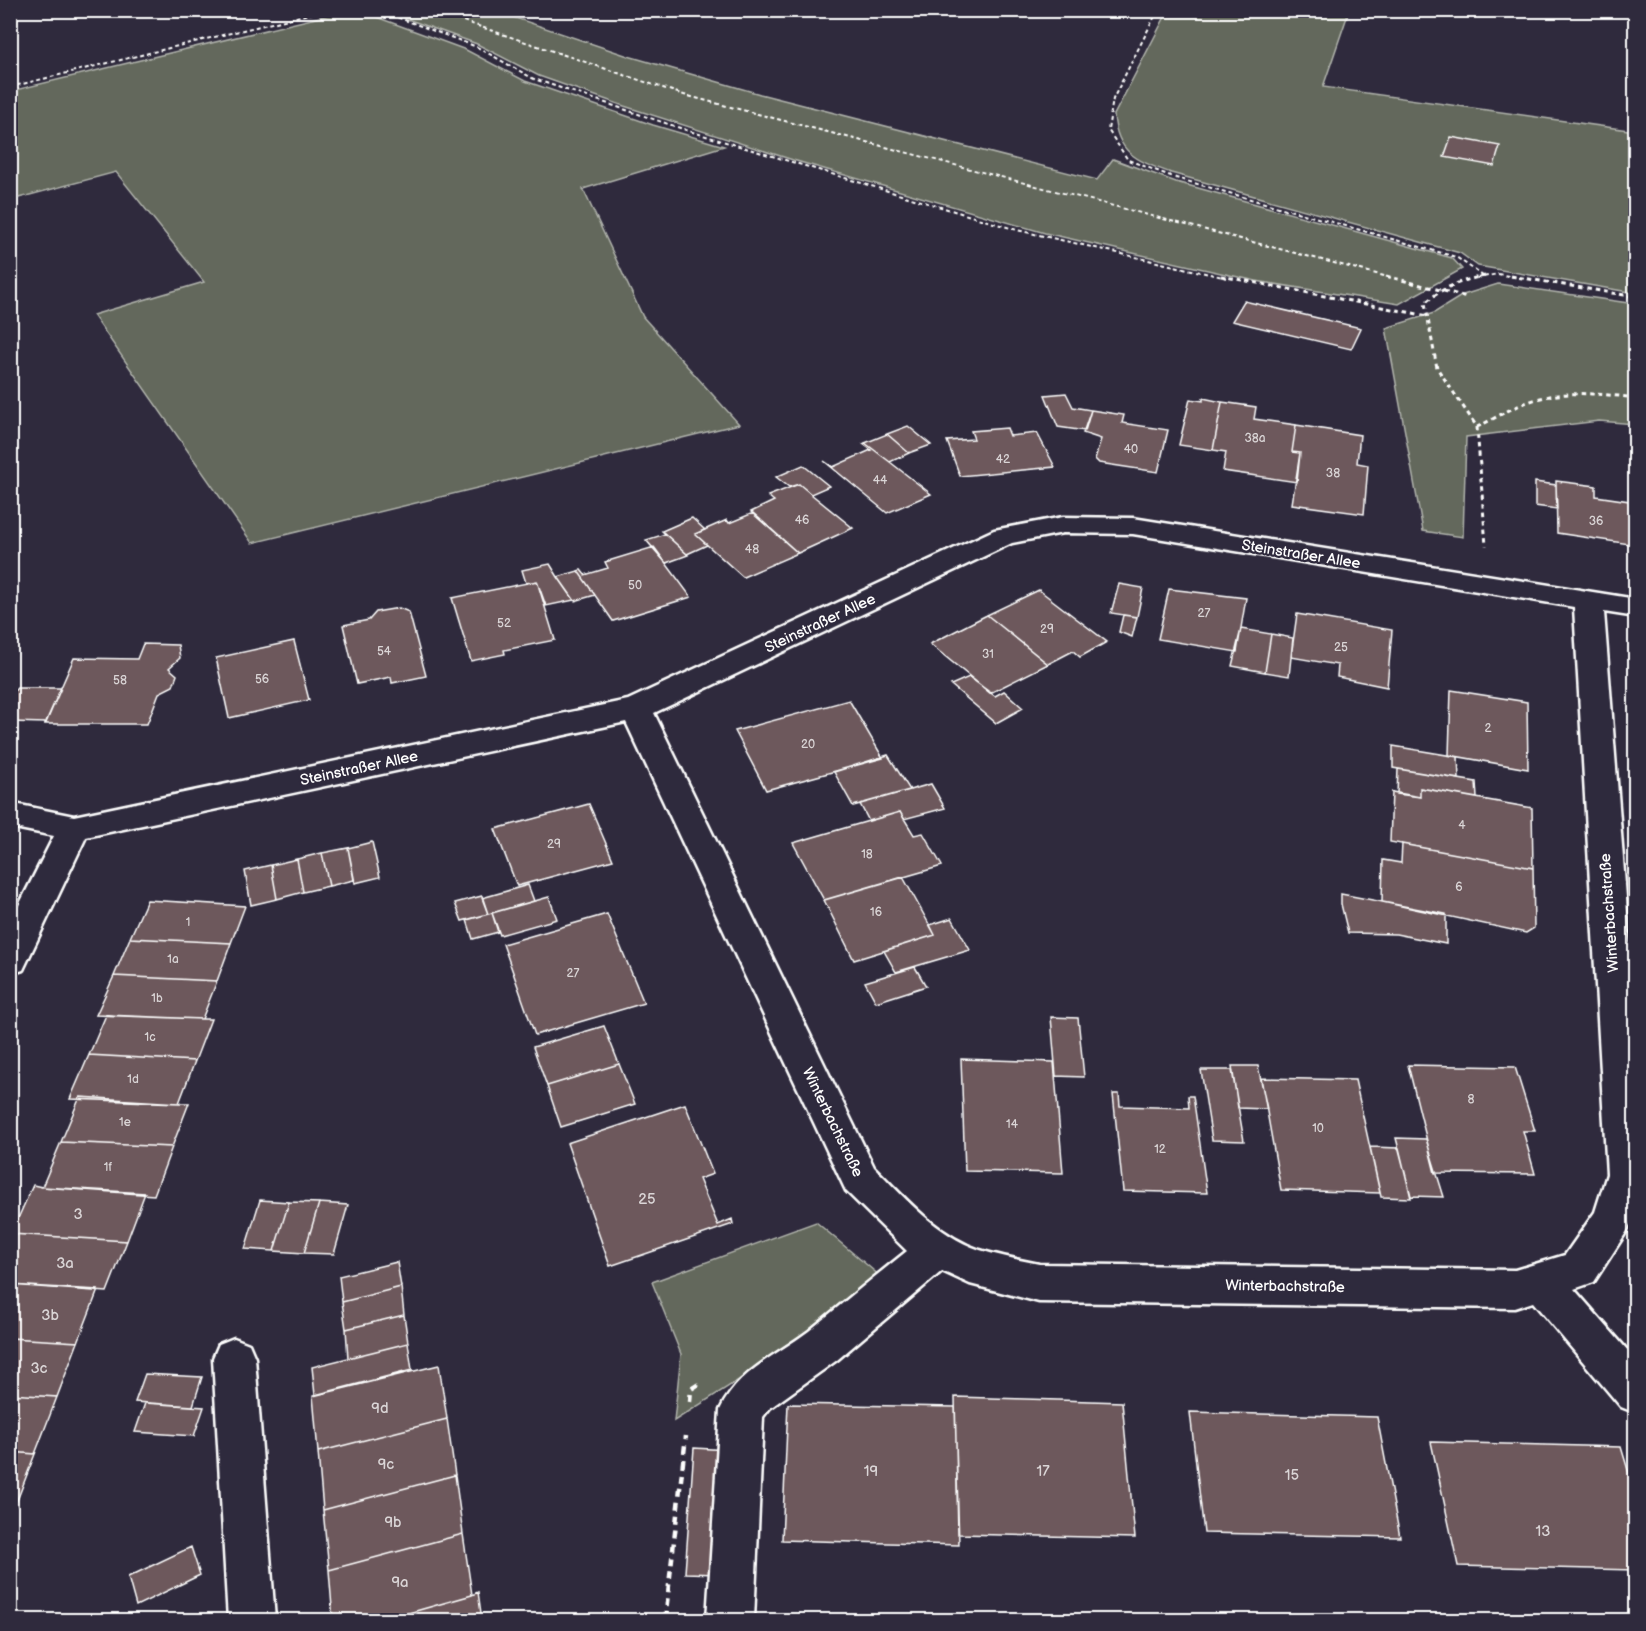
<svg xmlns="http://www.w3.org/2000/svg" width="1646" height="1631" viewBox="0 0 1646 1631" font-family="'Balsamiq Sans',sans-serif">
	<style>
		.green { fill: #63685b; stroke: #b1b4ad; stroke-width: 1.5 }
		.building { fill: #6d585b; stroke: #fff; stroke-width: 1.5 }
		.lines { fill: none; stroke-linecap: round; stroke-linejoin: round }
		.minor-casing { stroke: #fff; stroke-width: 5 }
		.path-far2 { stroke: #fff; stroke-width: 2; stroke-dasharray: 4 3; stroke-linecap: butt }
		.path-far1 { stroke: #fff; stroke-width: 3; stroke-dasharray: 4.5 4; stroke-linecap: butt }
		.path { stroke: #fff; stroke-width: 4.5; stroke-dasharray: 8 6; stroke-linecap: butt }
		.minor { fill: #2f2a3d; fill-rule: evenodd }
		.labels { text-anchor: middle; stroke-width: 4.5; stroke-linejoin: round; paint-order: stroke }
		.number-label { font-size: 12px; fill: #dad5d6 }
		.street-label { font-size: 15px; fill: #fff; stroke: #2f2a3d }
		.near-number-label { font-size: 15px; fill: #dad5d6 }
	</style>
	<rect width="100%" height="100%" fill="#2f2a3d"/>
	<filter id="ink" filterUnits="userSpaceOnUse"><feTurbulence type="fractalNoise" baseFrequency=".0167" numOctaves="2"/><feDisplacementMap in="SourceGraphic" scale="12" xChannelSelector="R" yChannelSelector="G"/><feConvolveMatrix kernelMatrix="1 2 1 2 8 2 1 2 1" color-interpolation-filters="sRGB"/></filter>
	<g filter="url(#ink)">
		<path class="green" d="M345,11H360L466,50L525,81L653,125L724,146L583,189L643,317L739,424L252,543L93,315L204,282L116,172L11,200V91Z
			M385,11H495L628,56L760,94L1097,180L1113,159L1176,182L1452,258L1462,269L1399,304L1256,281L1045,233L793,160L624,106L539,76L477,44Z
			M1168,11H1349L1323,87L1635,131V293L1478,266L1460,253L1171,173C1139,161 1117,155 1114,115Z
			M1498,284L1635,304V424L1599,421L1466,437L1463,537L1423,531L1386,328L1434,313L1463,295Z
			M816,1222L880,1276L850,1309L674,1421L681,1354L652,1282Z"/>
		<path class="building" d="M1451,137L1500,146L1494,166L1444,157Z
			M1244,301L1361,328L1351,349L1232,321Z
			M1066,393L1073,407L1091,410L1085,431L1058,427L1045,395Z
			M1203,398L1222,402L1213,450L1179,445L1190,399L1203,401Z
			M1222,402L1256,407L1254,419L1296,425L1292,452L1300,453L1297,482L1223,471L1226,452L1213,450Z
			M1091,410L1124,415L1122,423L1168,430L1158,472L1099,463L1095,459L1101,439L1083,433Z
			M1296,425L1360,435L1357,463L1368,465L1364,514L1292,504L1300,453L1292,452Z
			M908,426L931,445L909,453L887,434Z
			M1007,428L1010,436L1037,433L1055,467L960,476L947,441L974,439L971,431Z
			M887,434L909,453L890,462L865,443Z
			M865,443L890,462L931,494L887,513L824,461L833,467L871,450L863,444Z
			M803,465L829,486L811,494L799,484L789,487L776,477Z
			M1556,481L1596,486V496L1636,502V545L1557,533Z
			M1535,482L1556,485L1557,509L1535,506Z
			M799,484L811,494L853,528L798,553L751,512L774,501L768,496Z
			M753,513L798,553L743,577L695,534L727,520L729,523Z
			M692,518L705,530L695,534L707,545L687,554L662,531Z
			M665,534L687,554L688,555L666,563L646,540Z
			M654,547L691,597L613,621L578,571L581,570L585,575L608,568L605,562Z
			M550,564L558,577L574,600L546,606L537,581L526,583L522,570Z
			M578,571L595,595L575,601L558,577Z
			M537,581L555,640L504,650L505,654L471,661L452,598Z
			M1119,584L1143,588L1137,617L1111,613Z
			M1169,589L1246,598L1237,652L1158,639Z
			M1039,590L1107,642L1080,657L1073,651L1048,664L987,615Z
			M399,608L409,612L426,676L392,683L391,677L357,684L343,625L369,620L376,612Z
			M1297,614L1392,630L1387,687L1337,677L1338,665L1291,657Z
			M987,615L1048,664L990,693L930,644Z
			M1123,615L1137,617L1132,637L1119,632Z
			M1241,629L1271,634L1265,672L1232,666Z
			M1271,634L1293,638L1289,676L1265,672Z
			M294,641L309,700L229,718L216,658Z
			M143,644L178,645L180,658L169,668L177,675L173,686L159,693L147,724H45L74,658L137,659Z
			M969,677L995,696L1004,691L1023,708L996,723L951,685Z
			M17,688H61L46,723L10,722V696Z
			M1451,690L1527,702L1528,769L1449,755Z
			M849,700L883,758L766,790L735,731Z
			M1393,746L1458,757L1459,779L1393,768Z
			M888,755L910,790L853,806L834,772Z
			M1398,769L1476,782L1477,798L1420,788V797L1397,794Z
			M931,784L945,808L904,819L900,812L869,821L860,804Z
			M1420,788L1532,808L1533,868L1390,842L1392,792L1420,797Z
			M589,804L613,860L517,886L495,829Z
			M900,812L914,835L923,833L942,866L824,900L793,843Z
			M372,842L380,877L355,883L348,848Z
			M1402,844L1533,868L1534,928L1526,933L1382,902L1383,860L1401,863Z
			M348,848L354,880L329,886L322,853Z
			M322,853L329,886L303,892L297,859Z
			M297,859L303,892L277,899L271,865Z
			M271,865L277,899L251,905L245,871Z
			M903,877L935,935L854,960L824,900Z
			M528,885L534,901L488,914L482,898Z
			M1341,894L1446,914V944L1396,934L1348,933L1341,904Z
			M482,896L488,914L462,921L455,903Z
			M549,897L557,919L500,935L492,913Z
			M147,900L245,906L231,943L130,938Z
			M492,913L498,932L473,939L467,920Z
			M607,914L644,1003L535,1035L503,944Z
			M952,918L970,950L896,972L884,951L935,935L930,925Z
			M130,938L231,943L217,981L114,976Z
			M915,967L926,986L876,1002L865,982Z
			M114,976L217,981L202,1019L96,1015Z
			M106,1015L202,1019H211L195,1061L89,1055Z
			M1051,1017L1078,1018L1084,1077L1056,1076Z
			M604,1026L619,1064L547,1086L533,1047Z
			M89,1055L195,1061L179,1103L70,1099Z
			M961,1059L1054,1062L1063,1173L965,1171Z
			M619,1064L635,1104L561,1127L547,1086Z
			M1408,1065L1515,1067L1535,1131H1523L1535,1174L1435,1173Z
			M1232,1066H1258L1267,1109L1238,1108Z
			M1201,1070H1232L1244,1141L1212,1140Z
			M1261,1078L1355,1080L1380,1193L1281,1190Z
			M1113,1094H1119L1120,1106L1189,1108L1188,1096H1193L1207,1193L1123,1191Z
			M80,1097L179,1103H189L172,1147L61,1142Z
			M685,1104L713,1174L699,1179L718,1225L732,1219L733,1224L610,1266L567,1143Z
			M1396,1138L1426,1139L1444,1197L1411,1196Z
			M61,1142L172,1147L154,1195L42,1187Z
			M1370,1147L1399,1148L1411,1198L1381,1197Z
			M33,1185L42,1187L145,1193L127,1241L11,1234Z
			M260,1200L289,1202L274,1251L245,1249Z
			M289,1202L319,1203L304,1253L274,1251Z
			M319,1203L348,1205L334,1254L304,1253Z
			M11,1234L127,1241L107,1292L10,1285Z
			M397,1262L401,1287L342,1302L339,1276Z
			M10,1285L98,1290L78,1342L10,1338Z
			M401,1287L404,1315L346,1329L342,1302Z
			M404,1315L408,1343L348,1358L346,1329Z
			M10,1338L78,1342L57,1397L10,1394Z
			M408,1343L412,1370L315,1395L312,1367Z
			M439,1365L447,1419L318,1452L313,1396Z
			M145,1374L202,1377L193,1406L135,1402Z
			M10,1394L57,1397L35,1454L10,1452Z
			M955,1397L1122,1402L1135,1538L958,1534Z
			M145,1403L204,1407L194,1436L135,1432Z
			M788,1404L955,1407L959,1545L782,1540Z
			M1190,1412L1377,1417L1400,1537L1204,1533Z
			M447,1419L455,1475L323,1510L318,1452Z
			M1431,1442L1621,1447L1636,1496V1570L1458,1566Z
			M694,1448L728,1450L719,1574L685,1573Z
			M10,1452L35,1454L11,1516H10Z
			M455,1475L463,1534L329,1570L323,1510Z
			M463,1534L472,1595L384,1620H333L329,1570Z
			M191,1547L200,1575L136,1606L128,1577Z
			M478,1592L482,1620H384L472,1595Z"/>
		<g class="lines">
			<g class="minor-casing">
				<path id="minor" d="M1063,517L1133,518L1636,599V617L1604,612L1636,1028V1211L1627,1231L1594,1282L1574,1289L1636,1360V1413L1621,1407L1533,1302L1515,1308L1039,1302L970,1284L942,1271L837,1360L770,1408L763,1417L754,1620H707L720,1410C737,1372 777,1355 809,1331C842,1304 874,1277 907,1251L846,1191L626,722L86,837L23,970L10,974V923L54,836L10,827V803L74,816L628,700L994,530ZM1063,533L1133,534L1574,607L1607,1174L1595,1212L1565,1255L1515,1270L1039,1264C1020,1260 999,1256 980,1250C936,1235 905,1198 874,1167L654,713L1012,543Z
					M234,1338L249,1344L255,1358L275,1620H228L213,1358L219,1344Z"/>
			</g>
			<path class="path-far2" d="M378,10L477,47L534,79L686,130L1017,230L1227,278
				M430,10L684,95L1392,278
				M1158,10L1113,99L1108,130L1128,160L1176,178L1456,257L1483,276
				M10,87L325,10
				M1477,278L1498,274L1520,278"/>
			<path class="path-far1" d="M1221,276L1428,316
				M1386,276L1467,297
				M1485,276C1462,280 1443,287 1425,303L1437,368L1477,427L1486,546
				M1511,276L1636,297
				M1477,427C1494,419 1510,408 1528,402C1562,389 1601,394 1636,398"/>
			<path class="path" d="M690,1402L691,1389L699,1384
				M665,1620L686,1436"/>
			<use href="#minor" class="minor"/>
		</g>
	</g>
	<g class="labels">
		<g class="number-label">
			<text x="1255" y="442">38a</text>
			<text x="1131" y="453">40</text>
			<text x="1003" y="463">42</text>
			<text x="1333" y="477">38</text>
			<text x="880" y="484">44</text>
			<text x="802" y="524">46</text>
			<text x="1596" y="525">36</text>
			<text x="752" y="553">48</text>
			<text x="635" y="589">50</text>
			<text x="1204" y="617">27</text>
			<text x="504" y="627">52</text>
			<text x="1047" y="633">29</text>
			<text x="1341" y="651">25</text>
			<text x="384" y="655">54</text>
			<text x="988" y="658">31</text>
			<text x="262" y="683">56</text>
			<text x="120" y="684">58</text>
			<text x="1488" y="732">2</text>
			<text x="808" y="748">20</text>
			<text x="1462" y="829">4</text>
			<text x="554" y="848">29</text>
			<text x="867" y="858">18</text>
			<text x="1459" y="891">6</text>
			<text x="876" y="916">16</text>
			<text x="188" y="926">1</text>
			<text x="173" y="963">1a</text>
			<text x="573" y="977">27</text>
			<text x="157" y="1002">1b</text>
			<text x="150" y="1041">1c</text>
			<text x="133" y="1083">1d</text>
			<text x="1471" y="1103">8</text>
			<text x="125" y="1126">1e</text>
			<text x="1012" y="1128">14</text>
			<text x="1318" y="1132">10</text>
			<text x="1160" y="1153">12</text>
			<text x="108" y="1171">1f</text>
		</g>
		<g class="street-label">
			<text transform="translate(1301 554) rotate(9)" y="5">Steinstraßer Allee</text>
			<text transform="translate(820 623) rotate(-25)" y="5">Steinstraßer Allee</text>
			<text transform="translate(359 768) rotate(-12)" y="5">Steinstraßer Allee</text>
			<text transform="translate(1609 913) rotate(-94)" y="5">Winterbachstraße</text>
			<text transform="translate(833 1122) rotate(64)" y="5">Winterbachstraße</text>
			<text transform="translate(1285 1286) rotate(1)" y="5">Winterbachstraße</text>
		</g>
		<g class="near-number-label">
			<text x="647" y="1204">25</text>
			<text x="78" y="1219">3</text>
			<text x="65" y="1268">3a</text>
			<text x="50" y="1320">3b</text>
			<text x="39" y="1373">3c</text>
			<text x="380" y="1413">9d</text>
			<text x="386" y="1469">9c</text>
			<text x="871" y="1476">19</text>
			<text x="1043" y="1476">17</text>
			<text x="1292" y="1480">15</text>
			<text x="393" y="1527">9b</text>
			<text x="1543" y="1536">13</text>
			<text x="400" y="1587">9a</text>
		</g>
	</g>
	<rect width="1646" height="1631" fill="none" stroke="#2f2a3d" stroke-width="36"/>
	<rect x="18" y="18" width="1610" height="1595" fill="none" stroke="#fff" stroke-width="2" filter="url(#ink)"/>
</svg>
